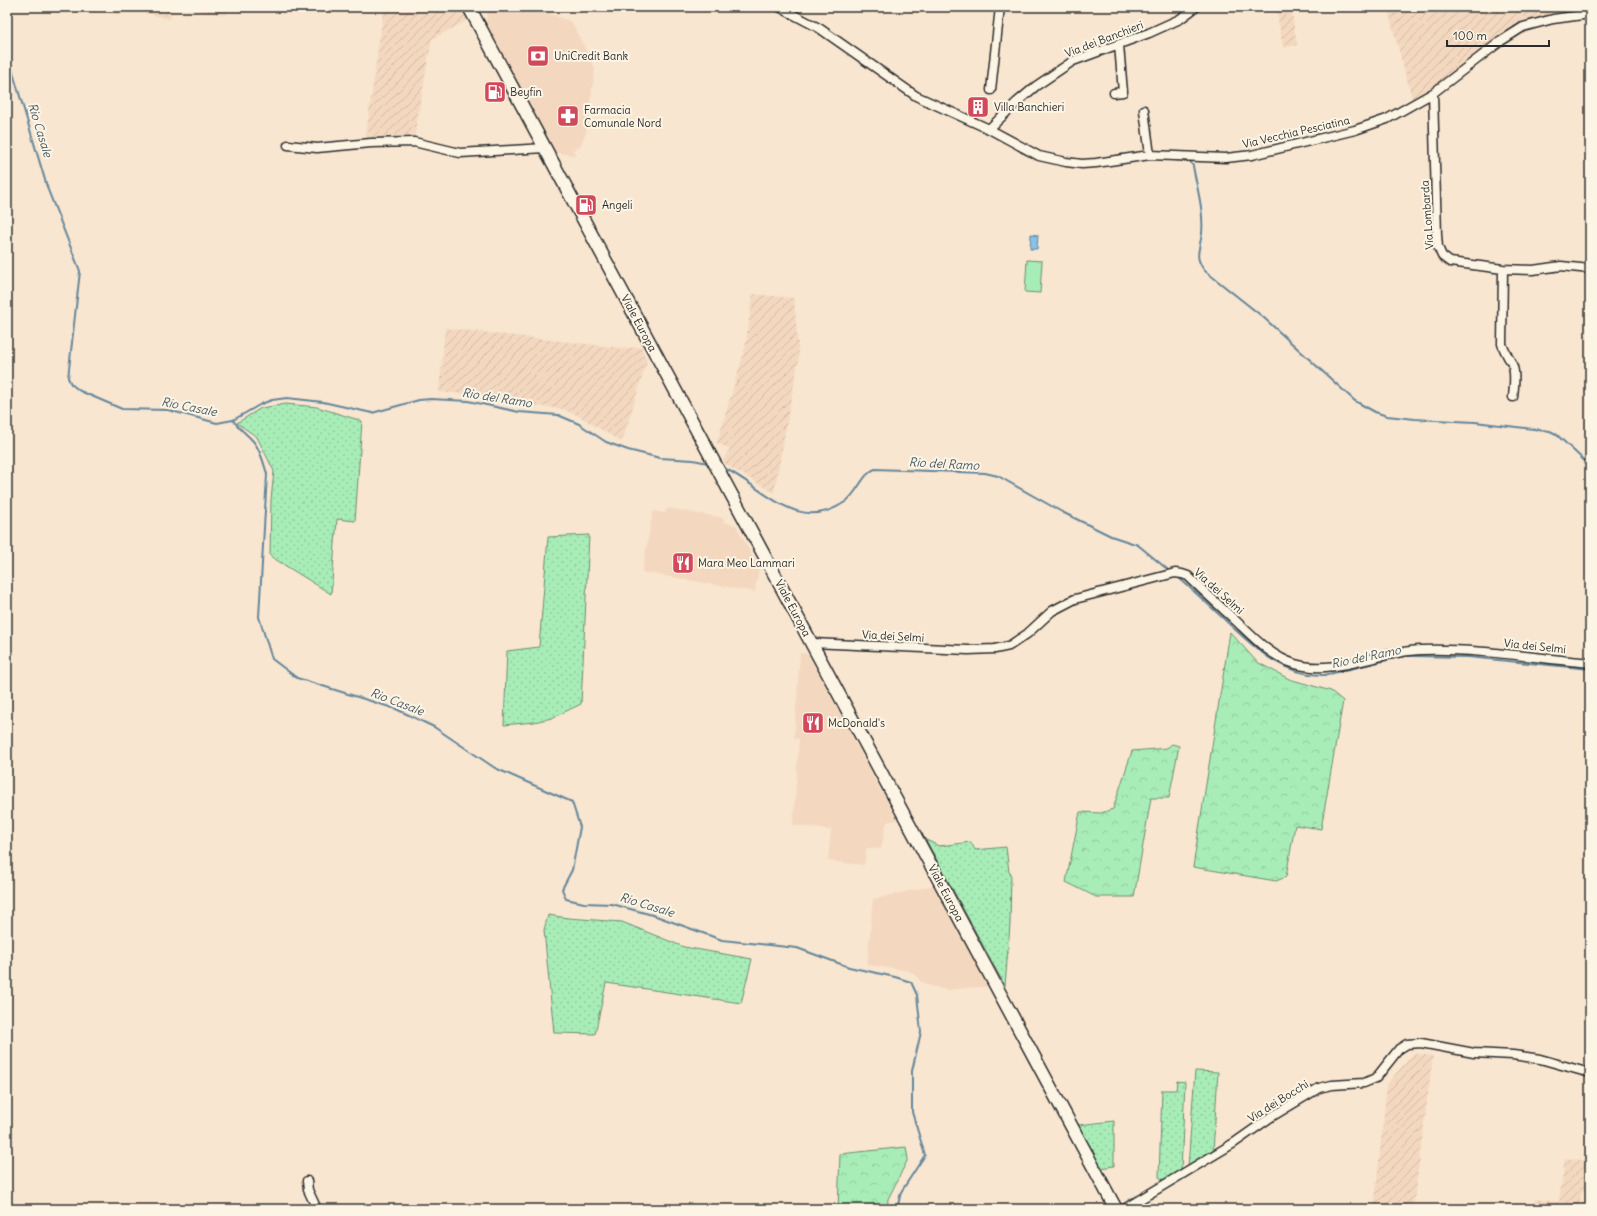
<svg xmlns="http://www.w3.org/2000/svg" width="1597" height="1216" viewBox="0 0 1597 1216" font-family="Delius,sans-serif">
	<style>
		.built { fill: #f3d8bf }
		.industrial { fill: url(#industrial-furrows) }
		.grass { fill: url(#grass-dots); stroke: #6a8c72 }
		.forest { fill: url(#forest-crowns); stroke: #6a8c72 }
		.pitch { fill: #a8edb8; stroke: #6a8c72 }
		.water { fill: url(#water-ripples); stroke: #63869c }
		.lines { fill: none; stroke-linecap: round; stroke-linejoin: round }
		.stream { stroke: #63869c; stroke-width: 2 }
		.street-casing { stroke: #2b2b2b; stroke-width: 11 }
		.secondary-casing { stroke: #2b2b2b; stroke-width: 15 }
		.street { stroke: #fcf5e5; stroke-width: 8 }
		.secondary { stroke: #fcf5e5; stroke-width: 12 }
		.labels { text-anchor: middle; stroke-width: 4; stroke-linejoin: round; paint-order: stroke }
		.street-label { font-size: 11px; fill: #2b2b2b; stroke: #fcf5e5 }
		.poi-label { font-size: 11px; fill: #2b2b2b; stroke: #fcf5e5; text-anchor: start }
		.water-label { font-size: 12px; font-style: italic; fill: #475863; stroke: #fcf5e5 }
	</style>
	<defs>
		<pattern id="industrial-furrows" width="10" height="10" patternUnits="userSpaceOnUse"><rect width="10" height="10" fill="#f3d8bf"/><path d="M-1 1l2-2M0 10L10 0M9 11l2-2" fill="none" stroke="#d0baa4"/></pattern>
		<pattern id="grass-dots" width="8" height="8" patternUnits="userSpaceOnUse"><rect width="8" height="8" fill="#a8edb8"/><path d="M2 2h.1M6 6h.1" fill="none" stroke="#91cb9e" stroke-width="1.8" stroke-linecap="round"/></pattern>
		<pattern id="forest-crowns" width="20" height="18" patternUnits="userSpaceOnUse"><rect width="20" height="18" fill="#a8edb8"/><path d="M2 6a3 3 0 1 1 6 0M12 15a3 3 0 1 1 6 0" fill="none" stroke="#91cb9e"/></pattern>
		<pattern id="water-ripples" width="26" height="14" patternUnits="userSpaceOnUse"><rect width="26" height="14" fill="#88c2e7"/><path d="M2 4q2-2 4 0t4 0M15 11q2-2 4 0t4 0" fill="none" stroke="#6f9ebb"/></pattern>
	</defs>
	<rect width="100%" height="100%" fill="#f9e6d0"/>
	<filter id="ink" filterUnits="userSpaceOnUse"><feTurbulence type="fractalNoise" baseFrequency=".025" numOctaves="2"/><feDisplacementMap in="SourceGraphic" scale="8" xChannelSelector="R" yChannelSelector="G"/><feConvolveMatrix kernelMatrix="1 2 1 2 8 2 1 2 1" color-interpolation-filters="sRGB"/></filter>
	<g filter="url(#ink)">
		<path class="built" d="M489,7H532L572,22L595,69L586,133L580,146L573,150L577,156L553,152L485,24Z
			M667,508L723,518L724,522L736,525L759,569L755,592L642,572L653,511L665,513Z
			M800,653L808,654L897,820L887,822L881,849L867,848L864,865L828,861L831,830L793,825L799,739L794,738Z
			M935,885L984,977L990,986L946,990L927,985L920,981L914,974L906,970L867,965L873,899Z"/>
		<path class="industrial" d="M106,7H173L170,19L123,8L121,15L105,12Z
			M189,7H228L226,15L204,12Z
			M384,7H461L468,20L432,39L414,138L365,141Z
			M1276,7H1291L1297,45L1283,48Z
			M1387,7H1590V11L1557,15L1510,28L1450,77L1413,102Z
			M753,294L794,298L799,357L774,493L722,462L730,449L717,443L745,348Z
			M445,328L623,348L641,347L647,361L622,442L577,415L562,409L527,405L479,395L439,392Z
			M1414,1053L1433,1056L1413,1209H1374L1387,1084Z
			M1565,1158L1590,1161V1193L1582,1192L1579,1209H1534L1535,1199L1559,1202Z"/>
		<path class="grass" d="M286,404L317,407L362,421L355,521L337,519L331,594L270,556L271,500L274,471L257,437L237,423L261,408Z
			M589,535L581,704L552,718L534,722L504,725L507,651L539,647L548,537Z
			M926,840L939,846L971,842L975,850L1006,847L1009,872L1011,874L1010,924L1005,986Z
			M548,915L568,918L622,922L684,947L752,959L741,1003L606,983L595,1034L554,1033L544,930Z
			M1195,1071L1218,1072L1213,1152L1188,1167Z
			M1177,1081L1185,1082L1181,1171L1164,1181L1159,1177L1162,1090H1176Z
			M1114,1121V1166L1101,1168L1078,1125Z"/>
		<path class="forest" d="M1230,632L1257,662L1289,679L1331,691L1343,701L1321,829L1295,825L1286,877L1276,881L1193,867Z
			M1172,744L1179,746L1169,798H1151L1134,897H1096L1066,882L1080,812L1101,813L1113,809L1132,751L1167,748Z
			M906,1147L908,1159L888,1199L887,1209H838L840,1154Z"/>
		<path class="pitch" d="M1027,260L1042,261L1040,293L1025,292Z"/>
		<path class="water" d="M1031,234L1038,235L1037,249H1030Z"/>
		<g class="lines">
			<path class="stream" d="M772,7L777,9
				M7,53L48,190L80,271L68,378L71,384L80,391L122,409L168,410L217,423L233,420C240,430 246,433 253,441C261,450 264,464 267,474L259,617L272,659L297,678L396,709L434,727L495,768L572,802L580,827L572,870L562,889L566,899L584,903L612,904L656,916L722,940L797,948L849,967L895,977L911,982L917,995L921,1032L912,1071V1112L925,1155L901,1192L897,1209
				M1021,152L1033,157
				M1175,160L1190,161L1193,166C1197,188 1204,211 1202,233C1200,250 1193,256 1205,271L1263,317L1355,401L1375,412L1387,416L1415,419L1475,422L1550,431L1556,434L1590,466
				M233,420L261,404L272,400L287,398L323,402L372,413L419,400L431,399L468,401L519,412L558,415L579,424L606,442L628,450L660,458L693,460L708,463
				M724,468C764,487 797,535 845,502C857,494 863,473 875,469L985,473L998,476L1062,512L1111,536L1138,545L1167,569
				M1179,578C1195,592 1211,607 1226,621C1255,648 1284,677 1325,675L1404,656H1413L1468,657L1590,669"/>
			<g class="street-casing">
				<path id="street" d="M779,7L819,28L916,96L989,129L1039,156L1066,162L1082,164L1096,163L1150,155L1226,158L1252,155L1355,130L1387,119L1433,93L1501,41L1523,27L1553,19L1590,14
					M991,90L1000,7
					M1114,93L1123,92L1119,45
					M1433,93L1437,235L1438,247L1442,256L1450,262L1503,269L1533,270L1561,266L1590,269
					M1144,110L1150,155
					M989,129L1017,102L1036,86L1073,61L1149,33L1180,19L1196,7
					M288,145L317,148L371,143L414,142L460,153L545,148
					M1503,269L1502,344C1505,353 1508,356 1512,364C1516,373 1514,387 1513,397
					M812,643L968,650L995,649L1009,646L1027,634L1052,611L1075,599L1175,573L1182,574L1188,576C1203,591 1219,605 1235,620C1252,636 1271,657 1295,664C1335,676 1380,651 1421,650C1477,648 1534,658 1590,663
					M307,1181L308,1190L317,1209
					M1124,1209L1234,1143L1271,1117L1319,1088L1332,1085L1364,1083L1376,1078L1399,1049L1407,1044L1421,1043L1474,1053L1513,1055L1540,1059L1590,1073"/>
			</g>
			<g class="secondary-casing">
				<path id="secondary" d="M469,7L1116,1209"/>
			</g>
			<use href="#street" class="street"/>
			<use href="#secondary" class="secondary"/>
		</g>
	</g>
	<defs>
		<g id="bank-square" transform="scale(1.15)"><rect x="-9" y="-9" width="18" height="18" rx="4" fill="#d1495b" stroke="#fcf5e5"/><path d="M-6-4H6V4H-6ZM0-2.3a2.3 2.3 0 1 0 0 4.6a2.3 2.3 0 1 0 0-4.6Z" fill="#fff"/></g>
		<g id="fuel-square" transform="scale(1.15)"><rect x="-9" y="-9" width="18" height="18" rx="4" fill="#d1495b" stroke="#fcf5e5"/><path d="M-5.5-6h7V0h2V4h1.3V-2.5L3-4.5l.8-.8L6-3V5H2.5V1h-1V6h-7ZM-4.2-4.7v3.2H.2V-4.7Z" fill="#fff"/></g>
		<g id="building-square" transform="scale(1.15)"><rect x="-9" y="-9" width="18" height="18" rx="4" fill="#d1495b" stroke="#fcf5e5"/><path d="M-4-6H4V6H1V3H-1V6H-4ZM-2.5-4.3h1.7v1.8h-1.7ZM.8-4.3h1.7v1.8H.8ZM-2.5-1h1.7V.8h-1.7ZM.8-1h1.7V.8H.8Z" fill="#fff"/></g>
		<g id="pharmacy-square" transform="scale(1.15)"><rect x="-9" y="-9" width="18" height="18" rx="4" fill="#d1495b" stroke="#fcf5e5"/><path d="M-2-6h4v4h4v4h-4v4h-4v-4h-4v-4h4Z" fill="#fff"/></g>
		<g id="restaurant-square" transform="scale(1.15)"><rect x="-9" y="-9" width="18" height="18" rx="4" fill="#d1495b" stroke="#fcf5e5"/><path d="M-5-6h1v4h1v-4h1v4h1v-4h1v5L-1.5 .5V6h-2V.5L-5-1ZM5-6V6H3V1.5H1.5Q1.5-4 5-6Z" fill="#fff"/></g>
	</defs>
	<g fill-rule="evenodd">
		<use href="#bank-square" x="538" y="56"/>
		<use href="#fuel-square" x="495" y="92"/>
		<use href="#building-square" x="978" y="107"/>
		<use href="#pharmacy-square" x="568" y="116"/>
		<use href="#fuel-square" x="586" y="205"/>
		<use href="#restaurant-square" x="683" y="563"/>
		<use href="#restaurant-square" x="813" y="723"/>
	</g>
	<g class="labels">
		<g class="street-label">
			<text transform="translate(1104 39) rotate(-21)" y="4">Via dei Banchieri</text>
			<text transform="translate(1296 132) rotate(-13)" y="4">Via Vecchia Pesciatina</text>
			<text transform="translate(1427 215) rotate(-94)" y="4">Via Lombarda</text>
			<text transform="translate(639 323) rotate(62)" y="4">Viale Europa</text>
			<text transform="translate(1219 591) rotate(42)" y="4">Via dei Selmi</text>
			<text transform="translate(793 608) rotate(62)" y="4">Viale Europa</text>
			<text transform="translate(893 636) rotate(3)" y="4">Via dei Selmi</text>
			<text transform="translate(1535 646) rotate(6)" y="4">Via dei Selmi</text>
			<text transform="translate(946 893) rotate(62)" y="4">Viale Europa</text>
			<text transform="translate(1278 1101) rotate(-32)" y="4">Via dei Bocchi</text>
		</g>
		<g class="poi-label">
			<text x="554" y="60">UniCredit Bank</text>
			<text x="510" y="96">Beyfin</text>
			<text x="994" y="111">Villa Banchieri</text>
			<text x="584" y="114">Farmacia<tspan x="584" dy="13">Comunale Nord</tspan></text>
			<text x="602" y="209">Angeli</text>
			<text x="698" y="567">Mara Meo Lammari</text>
			<text x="828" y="727">McDonald's</text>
		</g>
		<g class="water-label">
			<text transform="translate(40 130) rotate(73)" y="4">Rio Casale</text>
			<text transform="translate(497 398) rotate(9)" y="4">Rio del Ramo</text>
			<text transform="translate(189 407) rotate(11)" y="4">Rio Casale</text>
			<text transform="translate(944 464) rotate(3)" y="4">Rio del Ramo</text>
			<text transform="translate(1366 657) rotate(-12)" y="4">Rio del Ramo</text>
			<text transform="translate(397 702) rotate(21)" y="4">Rio Casale</text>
			<text transform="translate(647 905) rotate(17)" y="4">Rio Casale</text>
		</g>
	</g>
	<rect width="1597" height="1216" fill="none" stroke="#fcf5e5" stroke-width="24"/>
	<rect x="12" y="12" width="1573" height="1192" fill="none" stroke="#2b2b2b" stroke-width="1.5" filter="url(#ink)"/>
	<path d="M1447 40v6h102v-6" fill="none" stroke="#2b2b2b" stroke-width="2"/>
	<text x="1453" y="40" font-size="12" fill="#2b2b2b" stroke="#fcf5e5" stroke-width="3" paint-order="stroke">100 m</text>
</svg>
